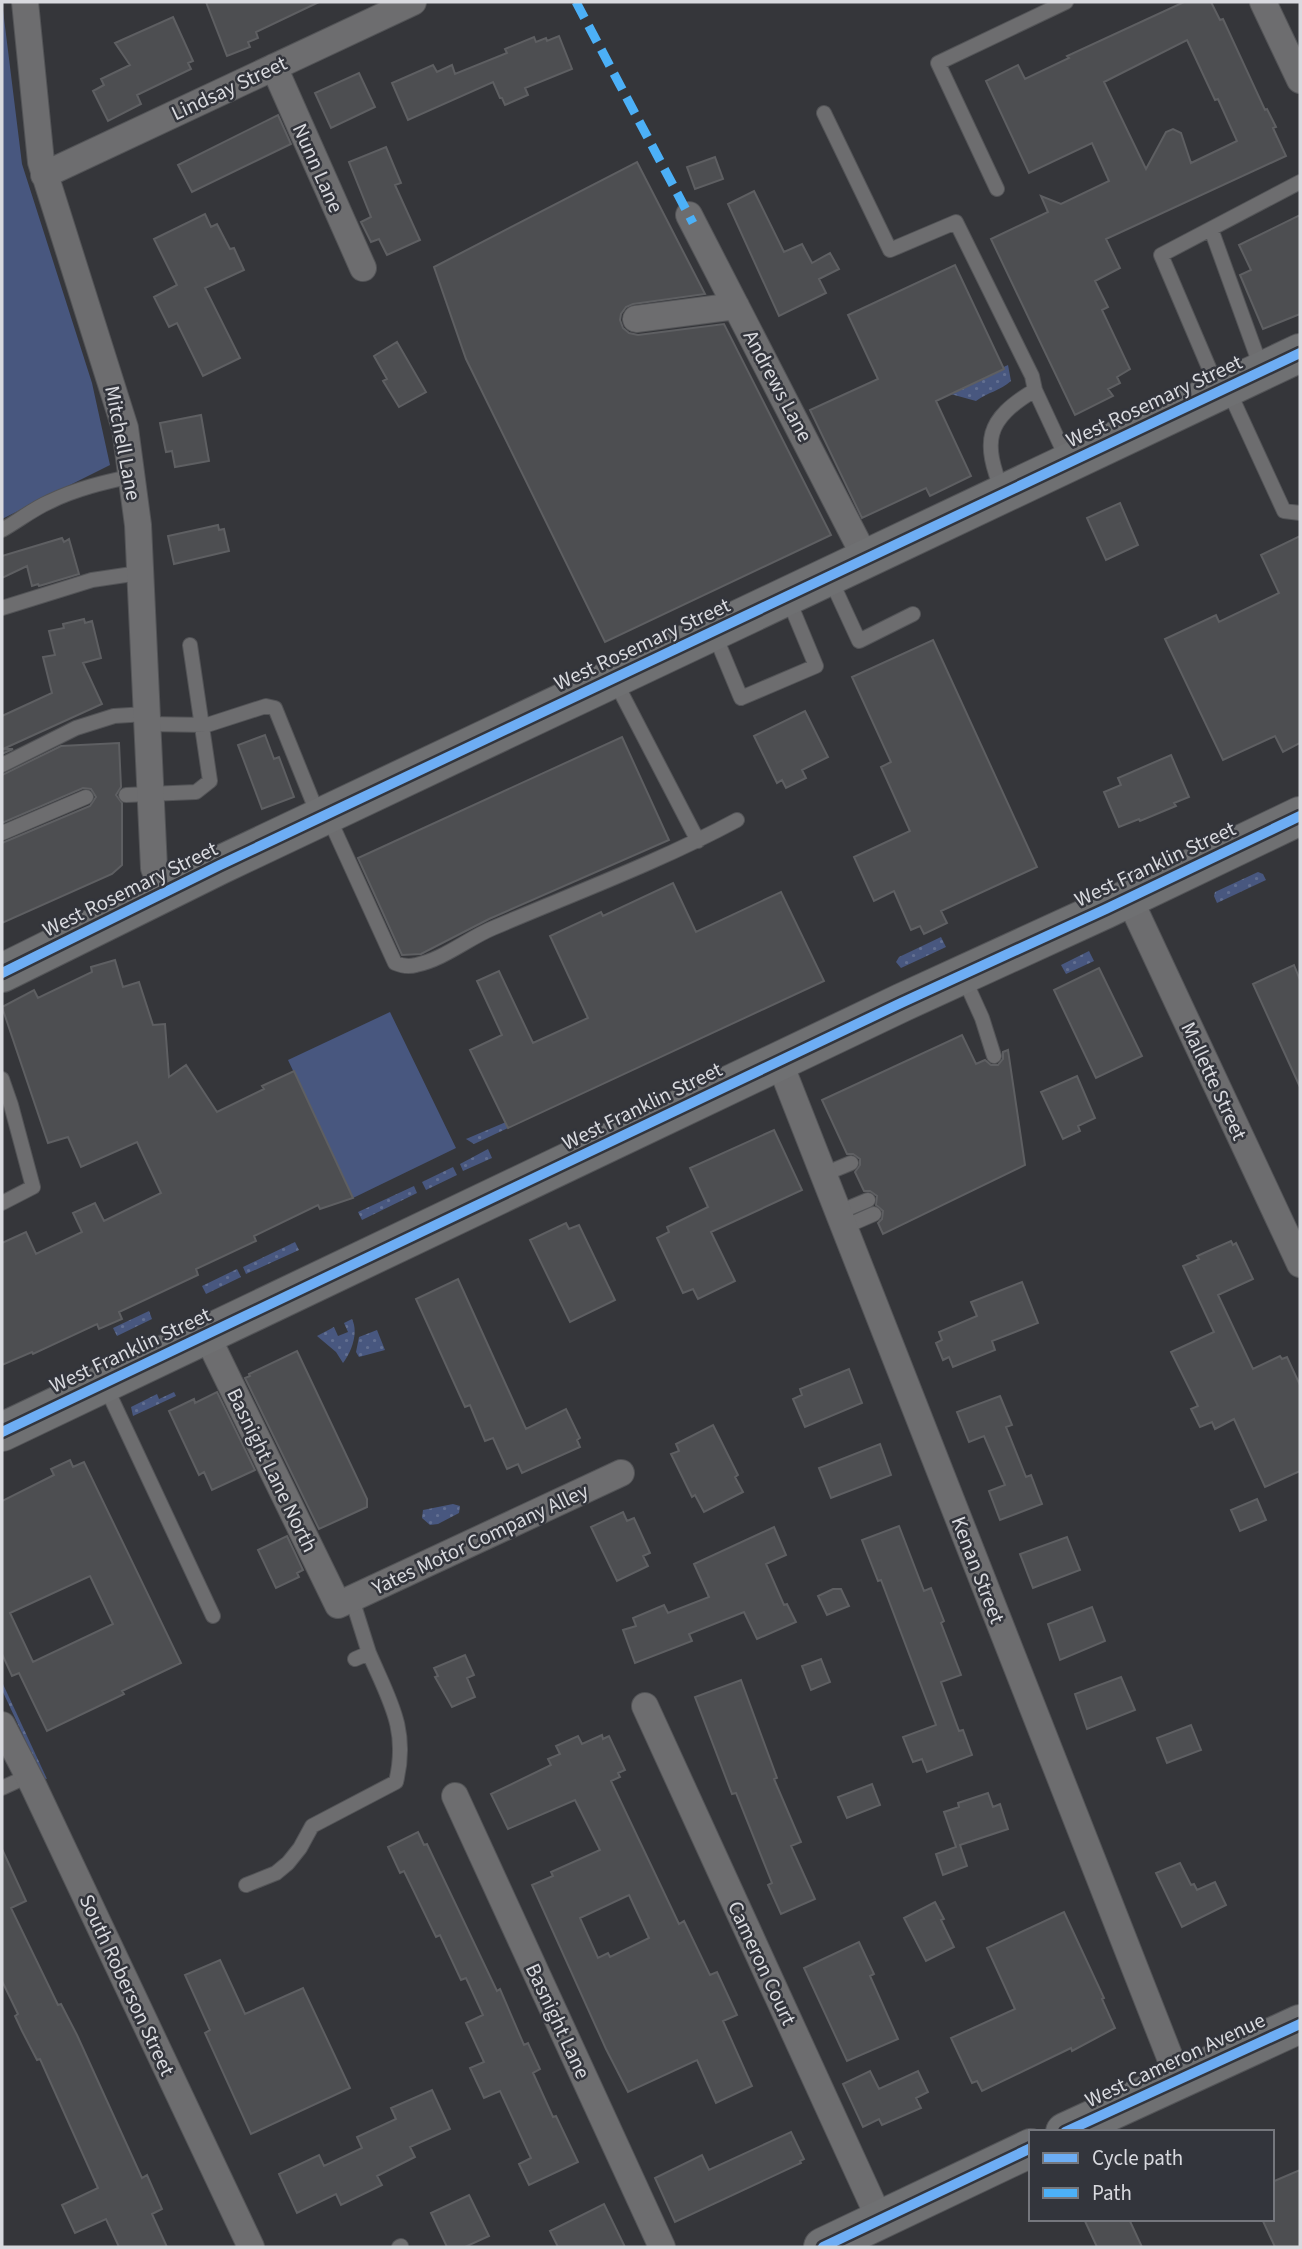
<svg xmlns="http://www.w3.org/2000/svg" width="1302" height="2249" viewBox="0 0 1302 2249" font-family="'Source Sans 3',sans-serif">
	<style>
		.grass { fill: url(#grass-dots) }
		.park { fill: #48577f }
		.building { fill: #4d4e51; stroke: #5e5f62; stroke-width: 2; fill-rule: evenodd }
		.lines { fill: none; stroke-linecap: round; stroke-linejoin: round }
		.lane-casing { stroke: #535457; stroke-width: 16 }
		.street-casing { stroke: #535457; stroke-width: 28 }
		.secondary-casing { stroke: #535457; stroke-width: 40 }
		.lane { stroke: #6d6d6f; stroke-width: 14 }
		.street { stroke: #6d6d6f; stroke-width: 26 }
		.secondary { stroke: #6f7072; stroke-width: 38 }
		.quiet { stroke: #4cb0f7; stroke-width: 9; stroke-dasharray: 18 9; stroke-linecap: butt }
		.cycleway-casing { stroke: #33353c; stroke-width: 15 }
		.cycleway { stroke: #6dadf4; stroke-width: 10 }
		.labels { text-anchor: middle; stroke-width: 5; stroke-linejoin: round; paint-order: stroke }
		.street-label { font-size: 21px; fill: #d9dadf; stroke: #33353c }
	</style>
	<defs>
		<pattern id="grass-dots" width="8" height="8" patternUnits="userSpaceOnUse" patternTransform="scale(1.75)"><rect width="8" height="8" fill="#48577f"/><path d="M2 2h.1M6 6h.1" fill="none" stroke="#626f91" stroke-width="1.8" stroke-linecap="round"/></pattern>
	</defs>
	<rect width="100%" height="100%" fill="#35363a"/>
	<path class="grass" d="M1008,365L1011,381C1000,391 988,392 976,401L947,393Z
		M1258,872L1263,874L1266,880L1217,903L1214,896L1215,892Z
		M941,937L946,947L901,968L896,962L899,957Z
		M1089,951L1094,961L1066,974L1061,965Z
		M506,1122L508,1128L474,1144L466,1139Z
		M488,1149L492,1158L463,1171L460,1164Z
		M453,1167L457,1175L426,1190L422,1182Z
		M414,1186L417,1193L362,1220L358,1212Z
		M295,1242L299,1250L246,1274L243,1267Z
		M237,1269L241,1277L206,1294L202,1286Z
		M149,1311L152,1319L117,1336L113,1328Z
		M352,1319C359,1333 351,1353 343,1363L336,1352L317,1336L334,1327L338,1336L348,1332L344,1323Z
		M377,1330L385,1350L359,1357L356,1352L359,1337Z
		M174,1392L176,1396L133,1416L131,1407L157,1394L159,1399Z
		M453,1504L460,1506L459,1513L438,1524L430,1525L422,1518L423,1510Z
		M2,1682L47,1779L43,1778L2,1690Z"/>
	<path class="park" d="M2,2L22,164L92,383L110,465L2,519Z
		M390,1012L456,1148L353,1198L288,1060Z"/>
	<path class="building" d="M206,2H319L256,32L258,38L248,42L250,47L227,56Z
		M1184,2H1211L1220,20L1223,19L1265,110L1267,109L1276,127L1273,128L1286,156L1106,239L1120,268L1095,281L1108,307L1102,310L1130,369L1117,377L1120,383L1108,389L1113,396L1075,415L991,239L1048,212L1041,196L1061,204L1109,181L1092,143L1029,173L986,81L1018,65L1025,79L1069,58L1067,56ZM1187,40L1215,100L1218,99L1237,141L1191,163L1181,133L1173,129L1166,132L1146,169L1104,82Z
		M173,17L193,61L188,63L191,69L137,95L141,104L108,121L93,91L104,85L101,79L130,65L115,43Z
		M559,36L572,69L525,88L528,95L505,105L502,98H500L493,82L408,120L392,83L433,65L437,72L452,65L455,74L507,53L505,49L534,37L536,42L546,38L547,41Z
		M359,73L375,107L331,128L315,93Z
		M278,115L291,144L192,192L178,165Z
		M386,147L401,183L395,185L420,240L387,255L379,239L371,242L361,222L371,217L349,162Z
		M715,157L723,179L695,189L687,167Z
		M637,162L705,294L633,304L626,307L621,314L620,320L623,328L629,333L638,335L724,324L831,535L605,642L466,359L434,267Z
		M754,191L784,252L802,244L812,263L830,253L839,269L819,279L826,293L779,316L728,204Z
		M205,214L211,227L217,224L230,249L234,248L244,270L205,288L240,358L203,376L177,323L169,327L154,297L177,285L154,239Z
		M1300,215V314L1263,329L1240,275L1251,270L1239,245Z
		M955,265L1004,369L936,401L971,476L930,496L926,488L862,518L810,410L878,379L848,315Z
		M397,342L426,392L399,407L383,381L387,379L374,356Z
		M201,415L209,461L175,467L172,451L166,452L160,423Z
		M1120,503L1138,545L1106,560L1087,518Z
		M218,525L219,530L224,529L229,551L174,564L168,536Z
		M1300,536V743L1283,752L1275,736L1223,760L1165,639L1216,615L1219,622L1279,593L1261,555Z
		M62,538L64,542L69,539L79,574L39,586L38,584L32,586L27,566L2,578V556Z
		M84,619L85,623L92,621L101,658L83,663L102,704L3,749H13L2,754V716L52,693L43,657L55,655L49,631L64,628L63,624Z
		M933,640L1037,867L941,911L947,923L924,934L920,926L911,930L894,891L874,901L854,857L910,831L881,767L891,762L852,677Z
		M805,711L828,757L802,770L806,778L786,788L782,780L777,783L754,736Z
		M265,735L274,759L279,757L294,797L262,809L238,745Z
		M622,737L669,840L489,919L421,954L402,955L358,858Z
		M119,743L121,787L116,795L122,803V865L112,874L2,923V843L90,806L96,797L91,789L83,788L2,823V775L61,746Z
		M1171,755L1189,797L1174,803L1176,806L1140,821L1139,819L1119,827L1104,792L1121,785L1118,778Z
		M673,883L696,932L781,892L824,981L508,1128L470,1050L502,1035L477,981L499,971L533,1043L588,1018L550,936L601,912L603,916Z
		M115,960L123,987L139,982L153,1025L165,1024L169,1077L186,1065L217,1112L264,1089L262,1086L294,1071L353,1198L320,1209L318,1205L254,1236L256,1241L196,1269L198,1275L119,1312L122,1319L99,1329L97,1324L33,1354L32,1352L2,1365V1243L26,1232L36,1254L82,1232L73,1213L95,1203L104,1221L161,1193L137,1142L81,1167L68,1137L48,1143L2,1007L34,990L38,998L92,972L91,967Z
		M1294,965L1300,980V1087L1253,984Z
		M1099,968L1142,1056L1096,1078L1054,990Z
		M962,1035L976,1064L985,1060L991,1065H998L1003,1059V1052L1008,1050L1025,1165L883,1234L878,1223L882,1219L883,1211L876,1205L877,1196L870,1191H864L855,1172L860,1165V1159L853,1154H847L822,1100Z
		M1077,1076L1095,1118L1078,1126L1080,1131L1063,1139L1041,1092Z
		M774,1130L802,1190L711,1232L735,1281L698,1299L693,1289L683,1293L657,1238L669,1232L667,1227L708,1207L690,1168Z
		M566,1223L569,1229L579,1225L615,1300L570,1322L530,1240Z
		M1231,1241L1233,1245L1236,1243L1253,1279L1218,1295L1253,1369L1280,1356L1282,1359L1287,1357L1300,1385V1471L1265,1487L1234,1419L1215,1429L1212,1422L1200,1427L1191,1409L1198,1406L1171,1352L1214,1332L1183,1266L1199,1259L1197,1256Z
		M458,1279L526,1429L566,1409L580,1438L577,1440L580,1447L522,1473L518,1464L507,1469L493,1438L485,1441L470,1405L465,1407L416,1299Z
		M1022,1282L1038,1323L992,1341L995,1350L953,1367L949,1357L943,1360L936,1343L942,1340L939,1332L977,1316L971,1302Z
		M297,1351L367,1499V1507L319,1529L245,1378L250,1376L249,1374Z
		M849,1369L862,1403L805,1427L793,1399L802,1395L800,1389Z
		M217,1392L255,1470L212,1490L204,1472L199,1475L169,1411L194,1399L195,1403Z
		M1000,1396L1012,1425L1006,1427L1026,1477L1031,1475L1042,1504L1000,1520L989,1491L1005,1485L984,1436L969,1442L957,1412Z
		M713,1425L738,1475L735,1477L743,1492L704,1512L695,1495L692,1497L671,1454L679,1451L676,1444Z
		M880,1444L891,1475L831,1498L819,1468Z
		M70,1460L73,1467L84,1462L181,1663L122,1691L124,1694L47,1731L19,1673L12,1676L2,1654V1501L54,1475L51,1469ZM90,1576L113,1624L33,1662L10,1613Z
		M1257,1499L1266,1520L1240,1531L1231,1510Z
		M623,1512L627,1521L634,1518L650,1553L643,1556L648,1566L617,1581L591,1527Z
		M899,1526L924,1591L931,1588L944,1621L941,1623L961,1675L941,1682L959,1731L963,1730L972,1755L927,1772L922,1759L913,1762L903,1737L936,1725L881,1580L878,1581L862,1540Z
		M774,1527L786,1555L766,1564L784,1605L787,1604L796,1622L757,1639L744,1612L689,1634L692,1641L635,1663L623,1630L636,1626L633,1618L664,1605L668,1613L709,1597L694,1564Z
		M287,1536L303,1570L297,1573L299,1577L276,1588L258,1550Z
		M1067,1537L1080,1570L1033,1588L1020,1554Z
		M833,1589H841L849,1606L827,1615L818,1596Z
		M1092,1607L1105,1641L1060,1660L1048,1624Z
		M465,1655L474,1675L467,1678L475,1697L452,1707L435,1677L438,1676L434,1668Z
		M821,1659L830,1682L811,1690L802,1666Z
		M1121,1677L1135,1710L1087,1729L1075,1694Z
		M741,1680L777,1778L774,1779L801,1842L791,1846L815,1899L781,1914L768,1885L772,1883L736,1793L732,1794L695,1697Z
		M1191,1725L1201,1750L1167,1763L1157,1738Z
		M602,1735L603,1739L609,1736L625,1770L618,1773L620,1777L611,1781L679,1924L684,1921L710,1975L717,1972L737,2015L723,2021L752,2086L716,2103L697,2060L628,2092L606,2049L532,1885L553,1876L551,1872L600,1850L575,1800L508,1829L491,1794L551,1765L548,1759L560,1754L556,1746L578,1736L582,1744ZM629,1895L649,1938L610,1957L608,1953L598,1958L580,1918Z
		M872,1784L880,1805L847,1818L838,1797Z
		M988,1793L993,1807L1000,1804L1008,1829L960,1845L967,1866L943,1875L936,1854L956,1847L944,1812L959,1807L958,1803Z
		M418,1832L424,1845L427,1844L497,1991L500,1989L524,2045L528,2043L540,2069L533,2073L534,2075L553,2117L556,2116L578,2162L529,2185L519,2164L531,2158L500,2091L484,2098L470,2068L484,2062L466,2023L483,2015L466,1978L461,1980L440,1935L436,1937L404,1871L400,1873L388,1847Z
		M2,1849L26,1901L11,1908L58,2005L61,2004L77,2035L142,2178L147,2175L162,2209L152,2214L167,2247H119L106,2219L75,2233L62,2205L98,2188L40,2059L37,2060L22,2031L15,2016L18,2014L2,1981Z
		M1180,1863L1191,1885L1194,1884L1197,1890L1215,1882L1226,1905L1182,1927L1156,1873Z
		M935,1902L944,1919L941,1920L954,1947L926,1961L904,1918Z
		M1064,1912L1104,1998L1102,1999L1115,2028L1072,2051L1071,2048L982,2091L977,2081L972,2083L951,2038L1015,2009L987,1948Z
		M859,1942L874,1974L870,1976L898,2039L847,2061L804,1968Z
		M220,1960L245,2014L303,1988L350,2088L251,2134L205,2033L210,2030L185,1975Z
		M870,2071L879,2089L918,2071L928,2092L916,2098L921,2108L882,2125L879,2119L863,2127L843,2084Z
		M432,2090L450,2129L410,2147L415,2157L377,2176L382,2185L341,2205L336,2194L297,2213L279,2174L319,2155L324,2166L362,2148L357,2137L396,2119L391,2108Z
		M791,2132L804,2159L800,2161L801,2163L675,2222L655,2178L702,2155L709,2170Z
		M1300,2170V2247H1275L1262,2219H1272V2182Z
		M469,2195L489,2236L465,2247H447L431,2213Z
		M604,2204L625,2247H558L550,2231Z
		M1084,2219H1129L1142,2247H1097Z"/>
	<g class="lines">
		<g class="lane-casing">
			<path id="lane" d="M824,113L890,250L956,222L1032,376L1035,390L1068,461
				M997,189L938,63L1066,2
				M1211,229L1262,370
				M1227,387L1284,511L1300,513
				M1218,389L1161,255L1300,182
				M1003,493C982,441 985,420 1035,390
				M2,530C18,521 33,509 49,502C75,489 105,482 133,476
				M830,578L859,641L913,614
				M2,608L92,580L139,573
				M714,633L741,698L816,666L787,596
				M615,681L698,841
				M147,724L207,725L266,706L275,708L319,817
				M2,765L76,728L114,716L146,714
				M126,795L196,792L210,781L190,645
				M328,816L395,963C402,966 409,967 416,965C444,959 467,939 493,928C575,893 659,862 737,820
				M2,833L86,797
				M963,976L982,1018L994,1056
				M2,1079L11,1105L33,1187L2,1203
				M822,1175L851,1163
				M837,1213L868,1200
				M842,1228L874,1214
				M104,1383L213,1616
				M352,1599L369,1653L355,1659
				M2,1788L28,1776
				M246,1885L276,1873L288,1863L300,1848L312,1826L396,1782C409,1729 389,1700 369,1653
				M399,2247L401,2246"/>
		</g>
		<g class="street-casing">
			<path id="street" d="M25,2L41,162L125,428L138,525L154,868L164,894
				M1263,2L1300,80
				M274,67L363,268
				M44,175L413,2
				M689,215L866,559
				M636,319L736,306
				M1129,898L1300,1264
				M779,1061L1178,2078
				M206,1334L338,1605L621,1473
				M645,1706L880,2220
				M2,1725L33,1785L251,2247
				M455,1796L662,2247"/>
		</g>
		<g class="secondary-casing">
			<path id="secondary" d="M2,973L220,865L1300,353
				M2,1432L901,1003L1106,909L1300,816
				M1065,2132L1300,2024
				M823,2247L1031,2148"/>
		</g>
		<use href="#lane" class="lane"/>
		<use href="#street" class="street"/>
		<use href="#secondary" class="secondary"/>
		<path class="quiet" d="M576,2L693,223"/>
		<g class="cycleway-casing">
			<path id="cycleway" d="M2,973L220,865L1300,353
				M2,1432L901,1003L1106,909L1300,816
				M1065,2132L1300,2024
				M823,2247L1031,2148"/>
		</g>
		<use href="#cycleway" class="cycleway"/>
	</g>
	<g class="labels">
		<g class="street-label">
			<text transform="translate(229 88) rotate(-25)" y="7">Lindsay Street</text>
			<text transform="translate(318 168) rotate(66)" y="7">Nunn Lane</text>
			<text transform="translate(778 386) rotate(62)" y="7">Andrews Lane</text>
			<text transform="translate(1154 401) rotate(-25)" y="7">West Rosemary Street</text>
			<text transform="translate(123 443) rotate(79)" y="7">Mitchell Lane</text>
			<text transform="translate(642 644) rotate(-25)" y="7">West Rosemary Street</text>
			<text transform="translate(1155 864) rotate(-25)" y="7">West Franklin Street</text>
			<text transform="translate(130 889) rotate(-26)" y="7">West Rosemary Street</text>
			<text transform="translate(1214 1081) rotate(65)" y="7">Mallette Street</text>
			<text transform="translate(642 1106) rotate(-26)" y="7">West Franklin Street</text>
			<text transform="translate(130 1350) rotate(-25)" y="7">West Franklin Street</text>
			<text transform="translate(272 1470) rotate(64)" y="7">Basnight Lane North</text>
			<text transform="translate(480 1539) rotate(-25)" y="7">Yates Motor Company Alley</text>
			<text transform="translate(978 1570) rotate(69)" y="7">Kenan Street</text>
			<text transform="translate(762 1963) rotate(65)" y="7">Cameron Court</text>
			<text transform="translate(127 1985) rotate(65)" y="7">South Roberson Street</text>
			<text transform="translate(558 2021) rotate(65)" y="7">Basnight Lane</text>
			<text transform="translate(1175 2060) rotate(-25)" y="7">West Cameron Avenue</text>
		</g>
	</g>
	<rect width="1302" height="2249" fill="none" stroke="#d9dadf" stroke-width="7"/>
	<rect x="1029" y="2130" width="245" height="91" fill="#33353c" stroke="#75777d" stroke-width="2"/>
	<rect x="1043" y="2153" width="35" height="10" fill="#6dadf4" stroke="#75777d" stroke-width="2"/>
	<text x="1092" y="2165" font-size="21" fill="#d9dadf">Cycle path</text>
	<rect x="1043" y="2188" width="35" height="10" fill="#4cb0f7" stroke="#75777d" stroke-width="2"/>
	<text x="1092" y="2200" font-size="21" fill="#d9dadf">Path</text>
</svg>
